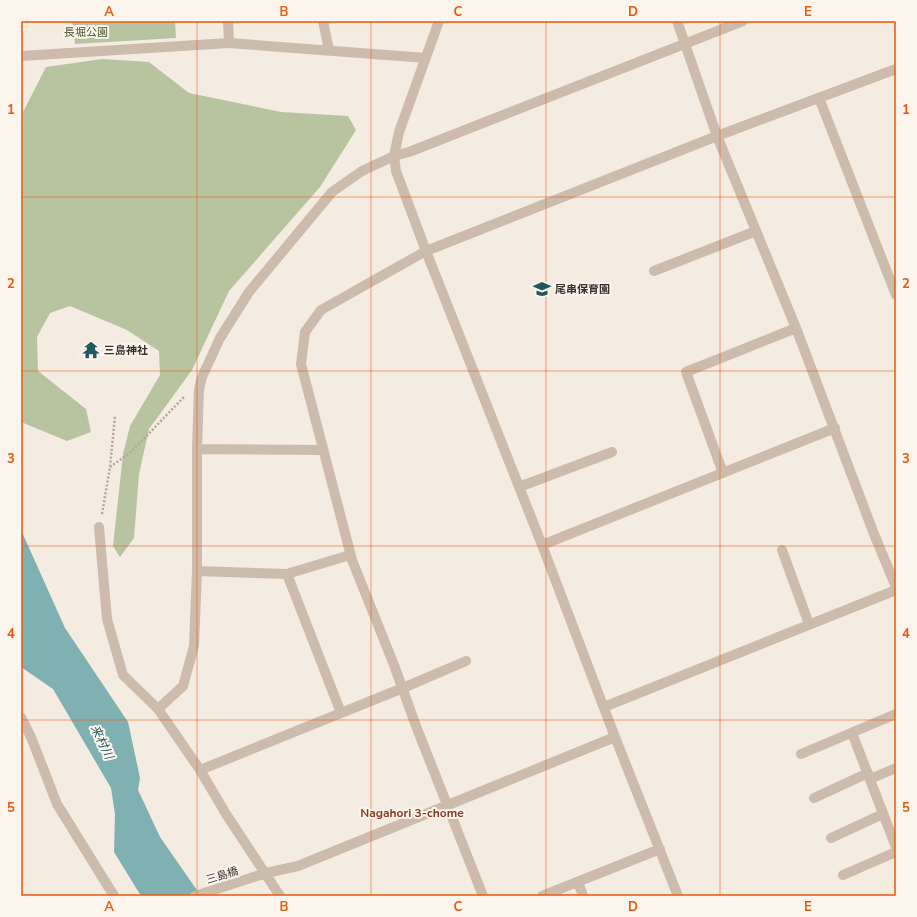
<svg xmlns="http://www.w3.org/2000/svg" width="917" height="917" viewBox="0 0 917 917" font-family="'Nunito Sans','Noto Sans JP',sans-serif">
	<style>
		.green { fill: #b8c4a0 }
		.water { fill: #7fb0b2 }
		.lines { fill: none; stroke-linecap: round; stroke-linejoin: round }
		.path { stroke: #b9a596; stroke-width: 2.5; stroke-dasharray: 2 2; stroke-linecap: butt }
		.service { stroke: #cdbbac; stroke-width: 10 }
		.minor { stroke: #cdbbac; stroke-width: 10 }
		.grid { fill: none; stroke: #e8590c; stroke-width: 1; stroke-opacity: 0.55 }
		.labels { text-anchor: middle; stroke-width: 4; stroke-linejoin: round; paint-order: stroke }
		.park-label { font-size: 11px; fill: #4a5a2e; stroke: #fbf5ee }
		.poi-label { font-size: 11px; font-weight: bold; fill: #3b302b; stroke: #fbf5ee; text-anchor: start }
		.street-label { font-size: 11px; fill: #3b302b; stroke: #fbf5ee }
		.water-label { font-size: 12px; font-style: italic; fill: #1f5a5e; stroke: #fbf5ee }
		.neighbourhood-label { font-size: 12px; font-weight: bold; fill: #8c3b22; stroke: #fbf5ee }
		.neatline { fill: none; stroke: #e8590c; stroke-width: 1.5 }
		.grid-label { font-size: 13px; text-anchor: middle; font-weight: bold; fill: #e8590c }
	</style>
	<rect width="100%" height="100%" fill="#f4ebe1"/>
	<path class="green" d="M72,21H175L176,38L75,44Z
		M102,59L149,62L189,93L281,112L348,116L356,130L320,187L229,291L192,370L149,429L139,474L134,538L120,557L113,546L123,454L130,426L160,375L159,351L127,330L70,306L50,313L37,337L38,371L86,409L91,432L67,441L21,422V116L46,67Z"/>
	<path class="water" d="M21,530L65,628L128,722L140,778L138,790L160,837L201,896H141L114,852L115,814L111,788L53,689L21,667Z"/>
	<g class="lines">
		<path class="path" d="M110,467L131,452L184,397
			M102,514L110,467L115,416"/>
		<path class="service" d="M228,21L229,43
			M323,21L329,50
			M654,271L756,231
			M723,473L686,372L796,328
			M519,487L612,452
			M99,527L107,619L123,675L158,709
			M782,550L809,624
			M852,733L896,847
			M801,754L896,714
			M870,779L896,768
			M814,798L868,773
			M831,838L883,814
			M843,875L896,852"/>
		<path class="minor" d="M439,21L399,132L394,156L396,171L426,251L542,545L615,737L678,896
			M677,21L717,136L796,328L874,534L896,587
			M21,56L229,43L426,58
			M819,98L896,295
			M197,449L323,450
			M542,545L835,428
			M197,571L287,574L350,555
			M287,574L341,713
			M604,707L896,590
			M21,717L31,737L57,804L114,896
			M200,770L403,688L466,661
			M578,882L583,896
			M195,896L266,873L298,866L615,737
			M280,896L226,814L200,770L158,709L183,686L194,646L197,571V449L199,389L202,377L220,338L249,292L332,192L362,171L394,156L409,152L743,21
			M483,896L416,726L394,665L352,560L301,364L305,332L321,310L426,251L717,136L896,69
			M542,896L660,849"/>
	</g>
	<path class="grid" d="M197,21V896M371,21V896M546,21V896M720,21V896M21,197H896M21,371H896M21,546H896M21,720H896"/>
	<defs>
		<g id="school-bare" transform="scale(1.38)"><path d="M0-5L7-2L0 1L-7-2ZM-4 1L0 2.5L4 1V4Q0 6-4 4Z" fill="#1f5a5e" stroke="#fbf5ee" stroke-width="2.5" paint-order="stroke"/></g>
		<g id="temple-bare" transform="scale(1.38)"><path d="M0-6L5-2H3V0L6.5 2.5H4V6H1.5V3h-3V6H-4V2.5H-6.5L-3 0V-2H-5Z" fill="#1f5a5e" stroke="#fbf5ee" stroke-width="2.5" paint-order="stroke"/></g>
	</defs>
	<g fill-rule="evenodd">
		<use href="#school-bare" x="542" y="289"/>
		<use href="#temple-bare" x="91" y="350"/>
	</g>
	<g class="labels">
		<g class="park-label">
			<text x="86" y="36">長堀公園</text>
		</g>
		<g class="poi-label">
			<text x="555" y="293">尾串保育園</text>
			<text x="104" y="354">三島神社</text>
		</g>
		<g class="street-label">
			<text transform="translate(222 875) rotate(-17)" y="4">三島橋</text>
		</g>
		<g class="water-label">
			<text transform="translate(102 742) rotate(64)" y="4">来村川</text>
		</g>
		<g class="neighbourhood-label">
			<text x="412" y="817">Nagahori 3-chome</text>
		</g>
	</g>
	<rect width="917" height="917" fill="none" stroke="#fbf5ee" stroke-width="44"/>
	<rect x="22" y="22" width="873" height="873" class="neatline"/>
	<g class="grid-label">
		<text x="109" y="16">A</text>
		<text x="284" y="16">B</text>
		<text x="458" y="16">C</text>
		<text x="633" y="16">D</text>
		<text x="808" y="16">E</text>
		<text x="11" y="114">1</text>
		<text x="906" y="114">1</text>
		<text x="11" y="288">2</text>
		<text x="906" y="288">2</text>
		<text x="11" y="463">3</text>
		<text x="906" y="463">3</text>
		<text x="11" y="638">4</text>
		<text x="906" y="638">4</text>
		<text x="11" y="812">5</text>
		<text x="906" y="812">5</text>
		<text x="109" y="911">A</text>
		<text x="284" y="911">B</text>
		<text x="458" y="911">C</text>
		<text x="633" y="911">D</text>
		<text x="808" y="911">E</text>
	</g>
</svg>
